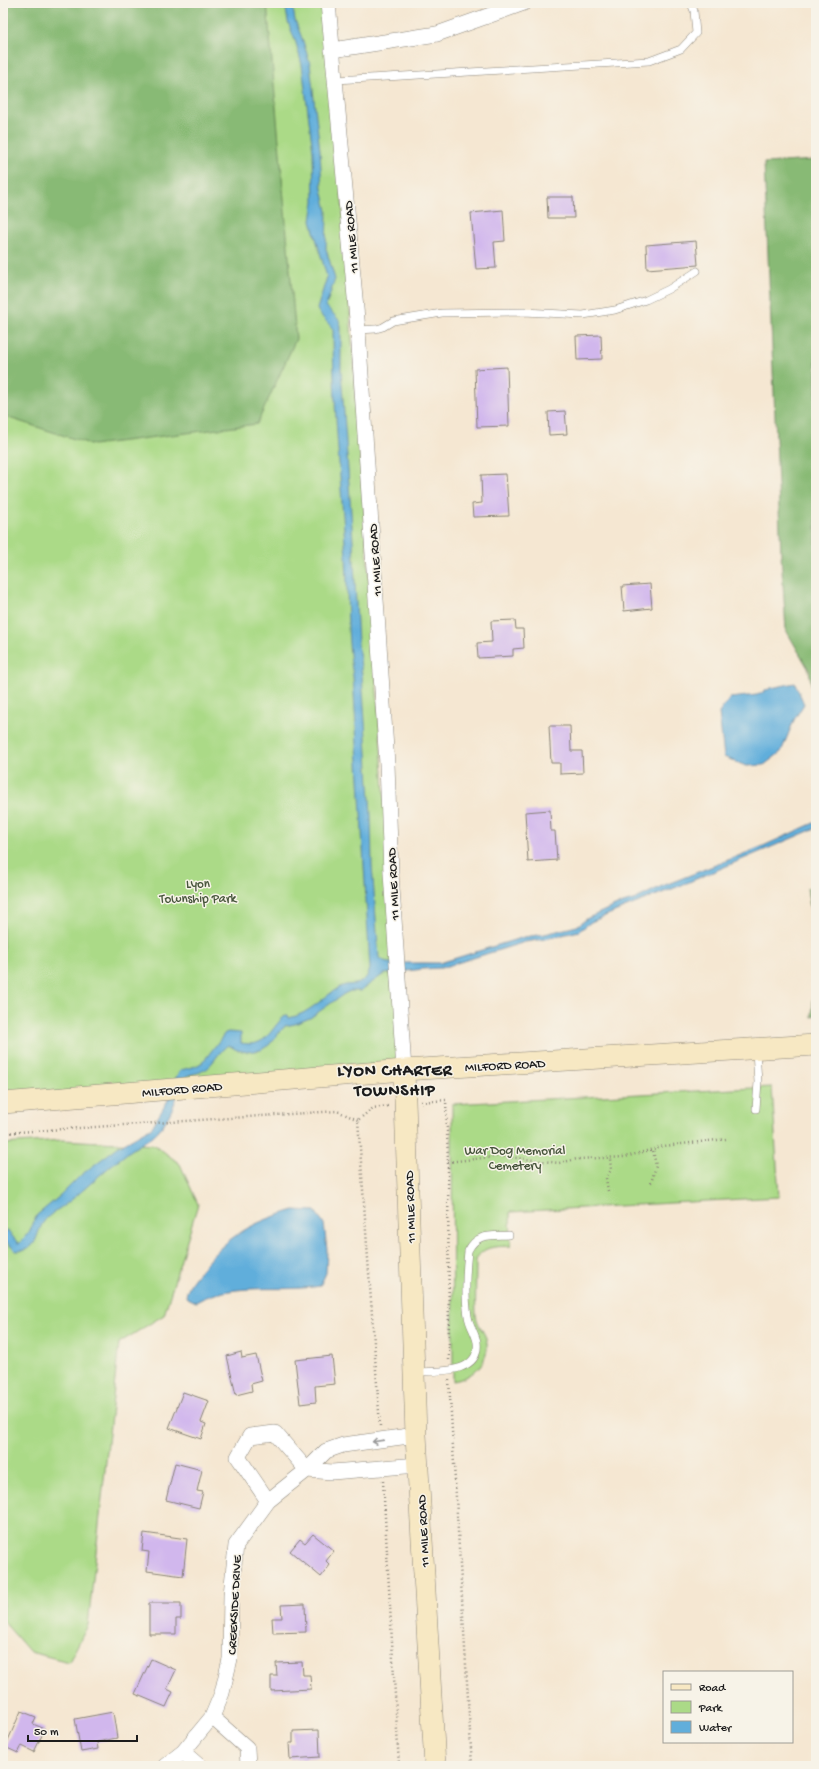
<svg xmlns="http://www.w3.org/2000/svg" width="819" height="1769" viewBox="0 0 819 1769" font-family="'Gochi Hand',sans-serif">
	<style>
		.green { fill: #abda87; stroke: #647b52 }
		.forest { fill: #88ba74; stroke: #526b48 }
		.water { fill: #61aedb; stroke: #3e657c }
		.building { fill: #d1b7ed }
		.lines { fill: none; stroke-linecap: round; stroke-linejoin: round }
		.lane-casing { stroke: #888277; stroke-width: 8 }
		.street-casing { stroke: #888277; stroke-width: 16 }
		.secondary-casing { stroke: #888277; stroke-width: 22 }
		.path { stroke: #888277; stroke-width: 2.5; stroke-dasharray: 1 3; stroke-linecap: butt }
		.lane { stroke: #fff; stroke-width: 7 }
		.street { stroke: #fff; stroke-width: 15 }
		.secondary { stroke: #f7e8c3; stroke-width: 21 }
		.oneway { stroke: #999 }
		.labels { text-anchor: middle; stroke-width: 3; stroke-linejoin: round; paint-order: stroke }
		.street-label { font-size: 13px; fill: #1c1c1c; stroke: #f7f3e8 }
		.park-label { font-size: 13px; fill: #47553c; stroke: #f7f3e8 }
		.district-label { font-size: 17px; font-weight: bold; letter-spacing: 1px; fill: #1c1c1c; stroke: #f7f3e8 }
	</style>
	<rect width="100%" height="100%" fill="#f7f3e8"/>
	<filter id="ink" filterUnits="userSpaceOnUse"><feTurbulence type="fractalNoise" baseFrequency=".025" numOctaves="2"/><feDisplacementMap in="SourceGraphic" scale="8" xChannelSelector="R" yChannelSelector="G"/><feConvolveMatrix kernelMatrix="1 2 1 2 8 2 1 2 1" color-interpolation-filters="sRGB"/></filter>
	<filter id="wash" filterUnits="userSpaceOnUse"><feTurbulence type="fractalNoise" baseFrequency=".012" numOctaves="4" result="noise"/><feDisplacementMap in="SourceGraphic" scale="16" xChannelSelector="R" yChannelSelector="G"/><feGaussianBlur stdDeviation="0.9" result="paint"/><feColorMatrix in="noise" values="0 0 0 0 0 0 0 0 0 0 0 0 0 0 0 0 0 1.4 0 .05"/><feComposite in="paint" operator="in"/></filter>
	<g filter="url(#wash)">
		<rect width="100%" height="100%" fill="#f5e7d2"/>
		<path class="green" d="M3,3H328L404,1070L3,1103Z
			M772,1087L779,1197L510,1212L511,1246C497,1247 483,1245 476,1260C476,1278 475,1297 476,1315C477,1324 483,1330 486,1338C492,1359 474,1378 453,1381L452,1104Z
			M62,1140L155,1145L180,1164L198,1204L164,1315L119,1343L88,1625L69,1662L30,1652L3,1621V1144Z"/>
		<path class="forest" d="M3,3H267L296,339L257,424L93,445L3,416Z
			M816,160V714L809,670L786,630L781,554L764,163Z
			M816,885V946L807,888Z
			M816,955V1016L812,1017Z"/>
		<path class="water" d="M285,3H292L295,20L303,41L310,64L320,151L322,189L327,211L326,249L335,279L326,306L339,320L341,326V370L353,541L358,644L362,675L371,815L372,866L379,958L388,963H440L524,937L545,934L577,926L588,918L617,905L636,899L660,887L761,847L816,822V828L682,885L619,910L591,922L579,931L545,939L525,942L441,968L423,969L384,974L360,991H350L344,994L310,1018L295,1024L285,1026L269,1045L261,1050L247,1052L237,1050L228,1045C218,1052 214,1064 204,1070C197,1075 188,1073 183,1079C177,1097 171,1117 158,1131C150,1140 136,1146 126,1154C106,1168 89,1186 70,1201C63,1207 55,1210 48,1217C33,1230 42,1251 16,1251L3,1239V1229L8,1231L18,1243H20L29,1232L37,1215L60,1196L81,1175L119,1146L152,1127L167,1102L177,1075L181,1070L196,1066L203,1062L225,1033L228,1032L241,1033V1043C268,1048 269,1029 286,1015H288L289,1018C309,1014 323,997 340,987C347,983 355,986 361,982C366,979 368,975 370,969L353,676C345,632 349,587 345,543C340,472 333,401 333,330C329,322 321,318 317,309L327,277L311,221L314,201L313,152L302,65L296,43L288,22Z
			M795,683L804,704L794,720L781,752L764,765L746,766L724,757L719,713L730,698L757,695L771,688Z
			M294,1210L315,1211L324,1224L327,1250L326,1273L320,1286C280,1293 233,1281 196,1302L186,1297C187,1286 193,1280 200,1271C226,1236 253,1222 294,1210Z"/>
		<g id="blocks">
			<path class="building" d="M547,197H573L574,218H548Z
				M503,210L505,241L494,242L496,268L476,269L471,213Z
				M696,241L698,265L647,269L646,245Z
				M601,335L602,359L577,360L576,336Z
				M507,367L509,426L477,427L475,369Z
				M565,411L567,434L549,435L548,412Z
				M506,474L509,516L473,517L472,504L482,503L481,475Z
				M650,584L652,608L624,611L622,586Z
				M515,620L516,629H523L524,648L513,649V656L478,658L477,643L492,642L491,621Z
				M549,726H570L571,751H582L583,773L560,774V763H551Z
				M550,810L551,831H555L557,860L528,862L525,812Z
				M241,1352L242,1358L256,1355L262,1381L251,1384L252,1391L236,1395L227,1356Z
				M332,1356L335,1384L315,1386L316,1402L300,1404L295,1360Z
				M183,1392L209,1401L201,1422L206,1424L201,1439L169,1428Z
				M175,1463L202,1470L197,1491L203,1492L199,1508L166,1500Z
				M144,1533L187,1539L183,1576L147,1571L149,1552L142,1551Z
				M313,1534L334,1551L326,1561L330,1565L321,1577L290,1551L300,1539L305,1543Z
				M149,1603H181V1619H176V1634H149Z
				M305,1604L306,1632L273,1633L272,1618H282L281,1605Z
				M151,1659L176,1670L167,1689L173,1692L166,1707L135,1694Z
				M302,1662L303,1675H310L311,1689L271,1691V1676H277L276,1663Z
				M21,1711L36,1717L33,1724L45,1729L34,1752L22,1746L18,1753L5,1747Z
				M113,1712L117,1738L97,1742L98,1749L81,1752L75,1719Z
				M319,1730L320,1757L290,1759L289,1743H293V1731Z"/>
		</g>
	</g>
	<g filter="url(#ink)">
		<use href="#blocks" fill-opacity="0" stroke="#888277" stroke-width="1"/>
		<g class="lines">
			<g class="lane-casing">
				<path id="lane" d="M336,80L649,61L681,49L696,33L694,11L691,3
					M358,330L376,329L383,327L393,321L442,313L524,312L583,315L615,310L646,300L669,289L697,271
					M756,1109L758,1082L756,1051
					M415,1372C436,1371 481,1375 477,1342C475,1332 469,1325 468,1316C465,1298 466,1270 468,1251C477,1233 490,1236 509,1235"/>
			</g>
			<g class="street-casing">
				<path id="street" d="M328,3L358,330L387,764L391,873L404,1070
					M332,50L437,34L524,3
					M268,1501L238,1457L250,1436L275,1433L307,1470L332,1472L418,1465
					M212,1717L247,1748L248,1766
					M183,1752L199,1766
					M165,1766L183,1752L212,1717L222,1693L230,1659L231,1595L236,1545L268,1501L307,1470L326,1451L343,1445L416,1435"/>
			</g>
			<g class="secondary-casing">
				<path id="secondary" d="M404,1070L416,1435L435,1766
					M3,1103L404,1070L816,1045"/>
			</g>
			<path class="path" d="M421,1102L446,1100L448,1162L449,1361
				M3,1133L337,1111L358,1120
				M448,1162L500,1156L559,1163L577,1159L625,1157L664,1146L726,1139
				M651,1183L656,1166L653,1150
				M608,1191L606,1178L611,1170L610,1158
				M449,1380L472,1766
				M380,1426L358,1120L373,1108L388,1106
				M383,1481L399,1766"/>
			<use href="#lane" class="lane"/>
			<use href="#street" class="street"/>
			<use href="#secondary" class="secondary"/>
		</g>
		<defs><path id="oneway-shaft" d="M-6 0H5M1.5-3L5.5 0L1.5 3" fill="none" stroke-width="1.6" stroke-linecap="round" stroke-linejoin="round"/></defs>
		<use class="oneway" href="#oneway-shaft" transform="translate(378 1441) rotate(172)"/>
	</g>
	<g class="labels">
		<g class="street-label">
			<text transform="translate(350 237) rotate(-95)" y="5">11 MILE ROAD</text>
			<text transform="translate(374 560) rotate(-94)" y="5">11 MILE ROAD</text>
			<text transform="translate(392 884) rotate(-93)" y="5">11 MILE ROAD</text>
			<text transform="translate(505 1064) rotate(-3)" y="5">MILFORD ROAD</text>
			<text transform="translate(182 1088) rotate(-5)" y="5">MILFORD ROAD</text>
			<text transform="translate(409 1207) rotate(-92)" y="5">11 MILE ROAD</text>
			<text transform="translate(422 1531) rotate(-93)" y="5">11 MILE ROAD</text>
			<text transform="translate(233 1605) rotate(-87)" y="5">CREEKSIDE DRIVE</text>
		</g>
		<g class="park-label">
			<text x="198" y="887">Lyon<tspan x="198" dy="15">Township Park</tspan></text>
			<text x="515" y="1154">War Dog Memorial<tspan x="515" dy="15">Cemetery</tspan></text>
		</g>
		<g class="district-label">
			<text x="395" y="1075">LYON CHARTER<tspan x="395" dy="20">TOWNSHIP</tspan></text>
		</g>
	</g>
	<rect width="819" height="1769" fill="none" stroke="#f7f3e8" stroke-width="16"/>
	<rect x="663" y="1671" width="130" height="72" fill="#f7f3e8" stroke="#9f9d96"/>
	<rect x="671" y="1684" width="20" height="6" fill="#f7e8c3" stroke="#9f9d96"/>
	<text x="699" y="1691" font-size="12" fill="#1c1c1c">Road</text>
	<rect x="671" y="1701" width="20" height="12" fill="#abda87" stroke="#9f9d96"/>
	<text x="699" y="1711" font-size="12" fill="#1c1c1c">Park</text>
	<rect x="671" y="1721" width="20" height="12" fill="#61aedb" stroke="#9f9d96"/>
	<text x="699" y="1731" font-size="12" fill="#1c1c1c">Water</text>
	<path d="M28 1735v6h109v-6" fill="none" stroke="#1c1c1c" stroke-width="2"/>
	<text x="34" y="1735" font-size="12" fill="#1c1c1c" stroke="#f7f3e8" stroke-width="3" paint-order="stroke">50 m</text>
</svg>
